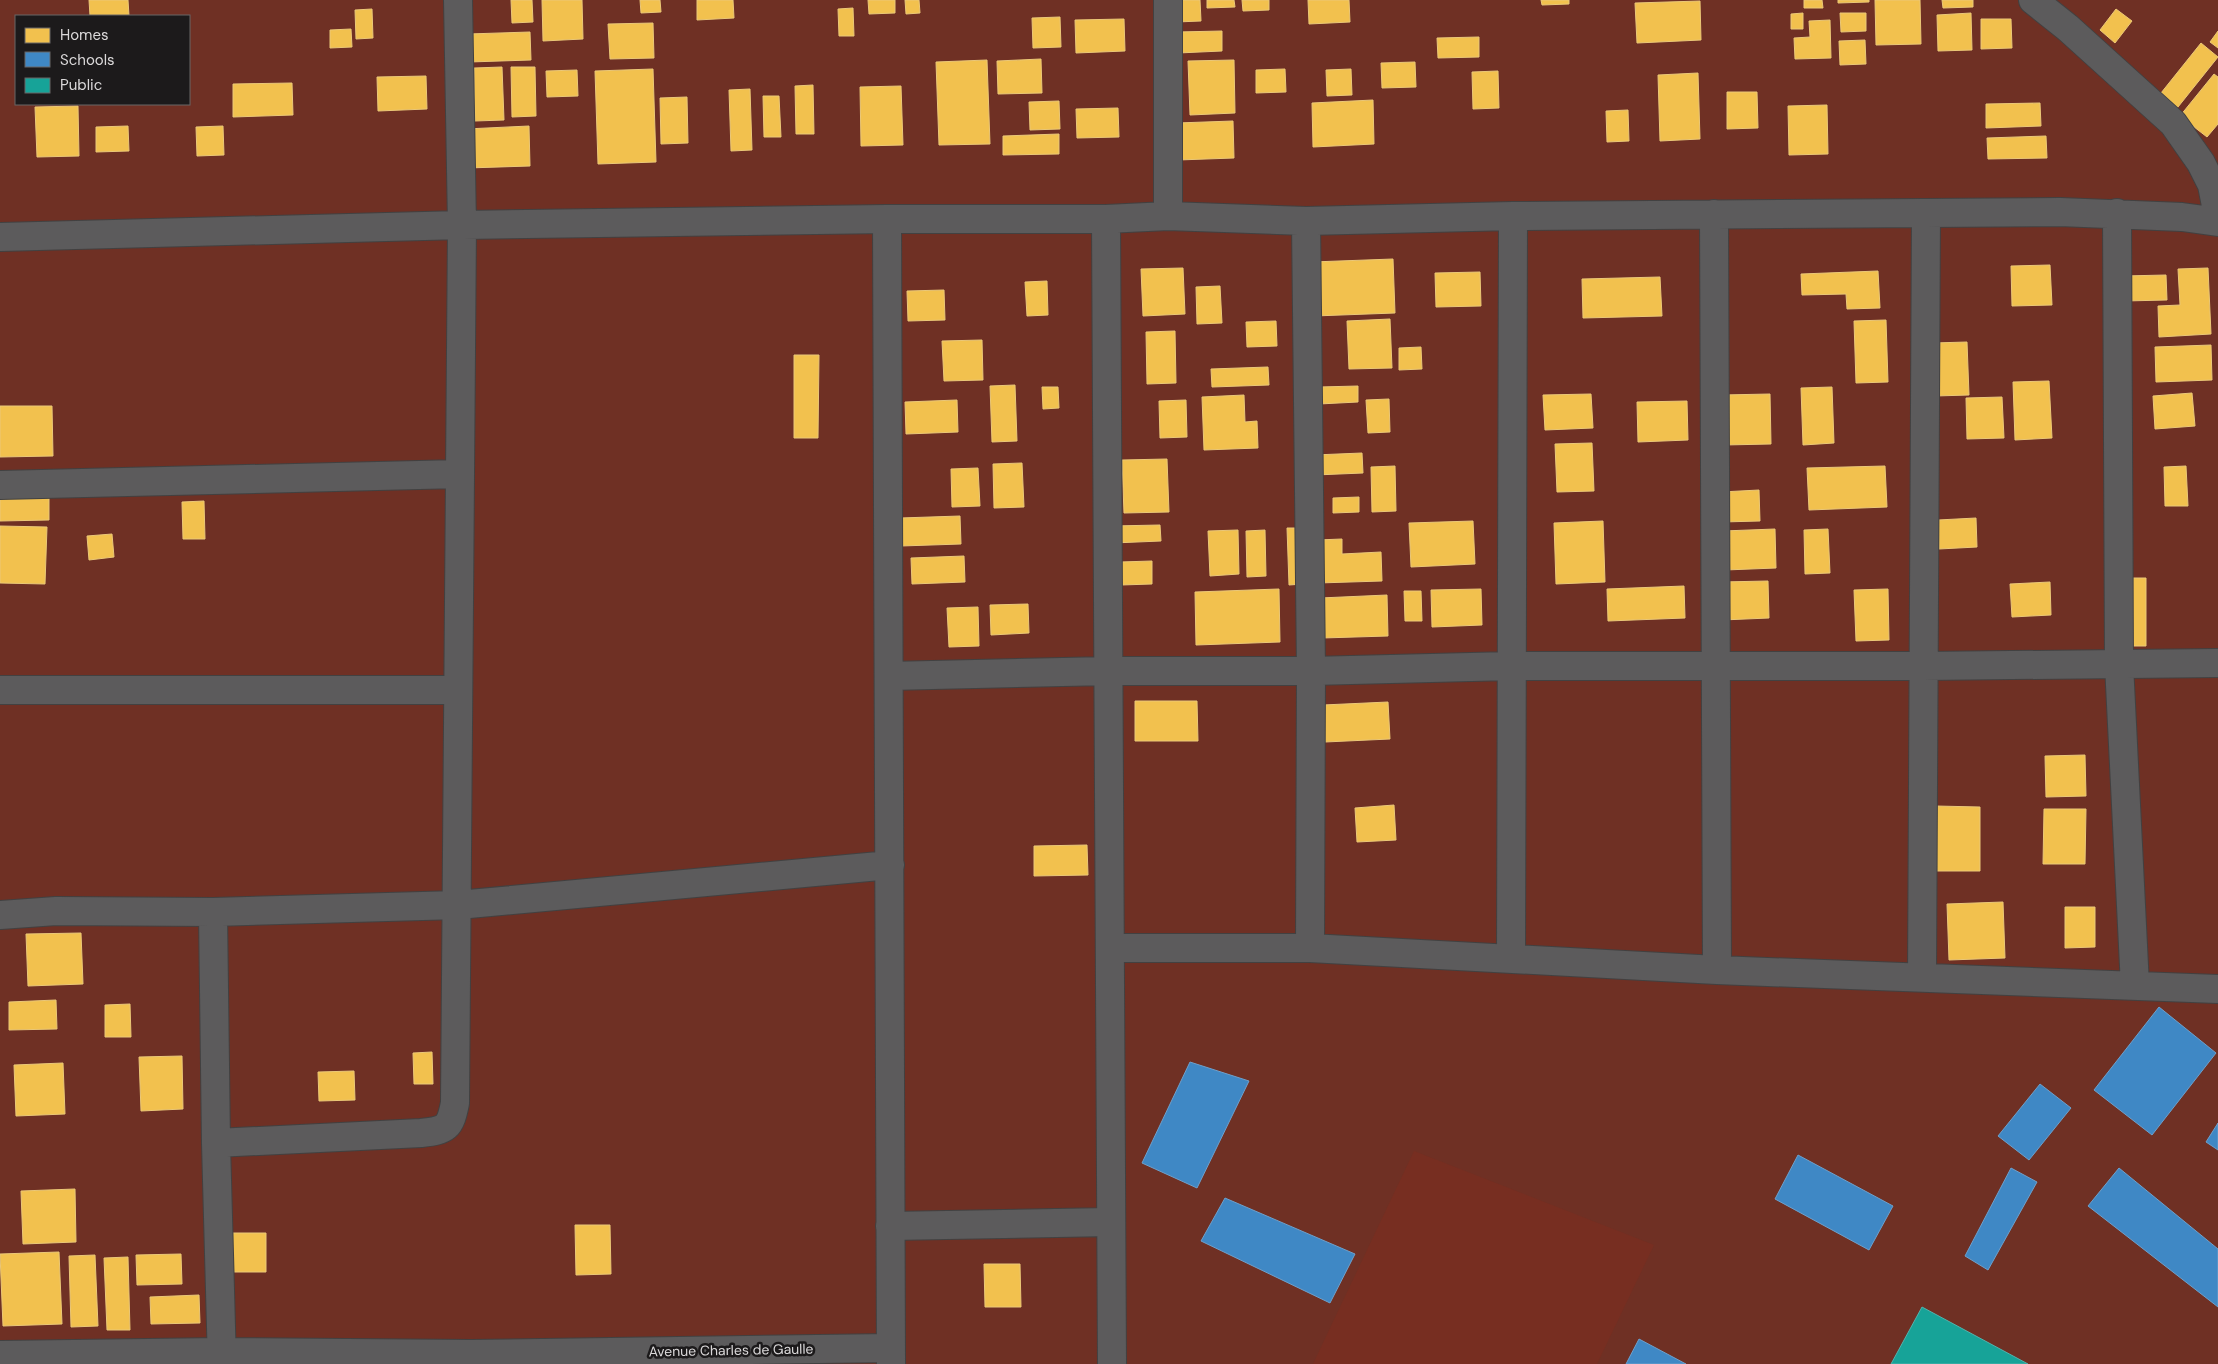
<svg xmlns="http://www.w3.org/2000/svg" width="2218" height="1364" viewBox="0 0 2218 1364" font-family="'DM Sans',sans-serif">
	<style>
		.green { fill: #6f3024; fill-rule: evenodd }
		.forest { fill: #772e21 }
		.homes { fill: #f2c14e; stroke: #ebc878 }
		.schools { fill: #3f88c5; stroke: #6ea0cb }
		.public { fill: #17a398; stroke: #52b3ac }
		.lines { fill: none; stroke-linecap: round; stroke-linejoin: round }
		.minor-casing { stroke: #424141; stroke-width: 30 }
		.minor { stroke: #5c5b5c; stroke-width: 28 }
		.labels { text-anchor: middle; stroke-width: 5; stroke-linejoin: round; paint-order: stroke }
		.street-label { font-size: 14px; fill: #dad8d9; stroke: #1c1a1b }
	</style>
	<rect width="100%" height="100%" fill="#252424"/>
	<path class="green" d="M0,0H2218V1364H0ZM16,16H189V104H16Z"/>
	<path class="forest" d="M1414,1151L1654,1245L1597,1364H1313Z"/>
	<path class="homes" d="M89,0H128L129,16H90Z
		M511,0H532L533,22L512,23Z
		M542,0H582L583,39L543,41Z
		M640,0H660L661,12L641,13Z
		M697,0H733L734,18L697,20Z
		M868,0H895V13L869,14Z
		M905,0H919L920,13L906,14Z
		M1175,0H1200L1201,21L1176,22Z
		M1207,0H1234L1235,7L1207,8Z
		M1242,0H1269V10L1243,11Z
		M1308,0H1349L1350,22L1309,24Z
		M1541,0H1569V4L1542,5Z
		M1804,0H1822L1823,8H1804Z
		M1838,0H1869V2L1838,3Z
		M1875,0H1920L1921,44L1876,45Z
		M1942,0H1973V7L1943,8Z
		M1700,1L1701,40L1637,43L1635,3Z
		M853,8L854,36H839L838,9Z
		M372,9L373,38L356,39L355,10Z
		M2116,9L2132,21L2115,43L2100,30Z
		M1803,13V29H1791V14Z
		M1840,13H1866V31L1841,32Z
		M1971,13L1972,50L1938,51L1937,15Z
		M1060,17L1061,47L1033,48L1032,18Z
		M1124,19L1125,51L1076,53L1075,20Z
		M1981,19H2011L2012,48L1981,49Z
		M1830,20L1831,58L1795,59L1794,38L1810,37L1809,21Z
		M653,23L654,58L610,59L608,24Z
		M351,29L352,47L330,48V30Z
		M1222,31V51L1178,53L1177,32Z
		M2218,31V48L2210,42Z
		M530,32L531,60L469,62L468,34Z
		M1479,37V57L1438,58L1437,38Z
		M1865,40L1866,64L1840,65L1839,41Z
		M2201,43L2218,57L2174,112L2157,98Z
		M1041,59L1042,93L998,94L997,61Z
		M987,60L990,144L939,145L936,62Z
		M1234,60L1235,113L1190,115L1188,61Z
		M1415,62L1416,87L1382,88L1381,63Z
		M502,67L504,120L475,121L474,68Z
		M511,67H535L536,116L512,117Z
		M653,69L656,162L598,164L595,71Z
		M1285,69L1286,92L1256,93V70Z
		M1351,69L1352,95L1327,96L1326,70Z
		M577,70L578,96L547,97L546,71Z
		M1498,71L1499,108L1473,109L1472,72Z
		M1698,73L1700,139L1660,141L1658,75Z
		M2214,74L2218,77V124L2207,137L2180,116Z
		M426,76L427,109L378,111L377,77Z
		M292,83L293,115L233,117V84Z
		M813,85L814,134H796L795,86Z
		M901,86L903,145L861,146L860,87Z
		M750,89L752,150L731,151L729,90Z
		M1727,92H1757L1758,128L1727,129Z
		M763,96H779L781,137H764Z
		M687,97L688,143L661,144L660,98Z
		M1373,100L1374,144L1313,147L1312,103Z
		M1059,101L1060,129L1030,130L1029,102Z
		M2040,103L2041,126L1986,128V104Z
		M1827,105L1828,154L1789,155L1788,106Z
		M78,106L79,156L37,157L35,107Z
		M1118,108L1119,137L1077,138L1076,109Z
		M1628,110L1629,141L1607,142L1606,111Z
		M1233,121L1234,158L1178,160L1177,123Z
		M128,126L129,151L96,152V127Z
		M223,126L224,155L197,156L196,127Z
		M529,126L530,166L467,168L466,129Z
		M1059,134V154L1003,155V136Z
		M2046,136L2047,158L1988,159L1987,138Z
		M1393,259L1395,313L1314,316L1312,262Z
		M2050,265L2052,305L2012,306L2011,266Z
		M1183,268L1185,314L1143,316L1141,269Z
		M2208,268L2211,334L2159,337L2158,306L2180,305L2178,269Z
		M1878,271L1880,308L1847,309L1846,294L1802,295L1801,274Z
		M1480,272L1481,306L1436,307L1435,273Z
		M2166,275L2167,300L2124,301L2123,276Z
		M1660,277L1662,316L1583,318L1582,279Z
		M1047,281L1048,315L1027,316L1025,282Z
		M1220,286L1222,323L1197,324L1196,287Z
		M944,290L945,320L908,321L907,291Z
		M1390,319L1392,368L1349,369L1347,321Z
		M1886,320L1888,382L1856,383L1854,321Z
		M1276,321L1277,346L1247,347L1246,322Z
		M1175,331L1176,383L1147,384L1146,332Z
		M982,340L983,380L944,381L942,341Z
		M1967,342L1969,395L1935,396L1933,343Z
		M2211,345L2212,380L2156,382L2155,347Z
		M1421,347L1422,369L1399,370V348Z
		M794,355H819L818,438H794Z
		M1268,367L1269,385L1212,387L1211,369Z
		M2049,381L2052,438L2015,440L2013,382Z
		M1015,385L1017,441L992,442L990,386Z
		M1358,386V402L1319,404V387Z
		M1042,387H1058L1059,408L1043,409Z
		M1832,387L1834,443L1803,445L1801,388Z
		M2192,393L2195,426L2155,429L2153,396Z
		M1591,394L1593,428L1545,430L1543,395Z
		M1770,394L1771,444L1724,445L1722,395Z
		M1244,395L1245,422L1257,421L1258,448L1204,450L1202,397Z
		M2002,397L2004,438L1967,439L1966,398Z
		M1389,399L1390,432L1368,433L1366,400Z
		M957,400L958,432L906,434L905,402Z
		M1186,400L1187,437L1160,438L1159,401Z
		M1687,401L1688,440L1638,442L1637,402Z
		M0,406H52L53,456L0,457Z
		M1592,443L1594,491L1557,492L1555,444Z
		M1362,453L1363,473L1315,475L1314,455Z
		M1167,459L1169,512L1124,513L1122,460Z
		M1022,463L1024,507L994,508L993,464Z
		M1395,466L1396,511L1372,512L1371,467Z
		M1885,466L1887,507L1809,510L1807,468Z
		M2186,466L2188,506H2165L2164,467Z
		M978,468L980,506L952,507L951,469Z
		M1759,490L1760,521L1722,522L1721,492Z
		M49,492V520L0,521V493Z
		M1359,497V512L1333,513V498Z
		M204,501L205,539H183L182,502Z
		M960,516L961,544L901,546L900,518Z
		M1976,518L1977,547L1939,549L1938,520Z
		M1473,521L1475,564L1411,567L1409,523Z
		M1603,521L1605,582L1556,584L1554,523Z
		M1160,525L1161,541L1113,543L1112,526Z
		M0,526L47,527L45,584L0,583Z
		M1287,528H1301L1303,584L1289,585Z
		M1775,529L1776,568L1725,570L1723,531Z
		M1828,529L1830,573L1805,574L1804,530Z
		M1238,530L1239,574L1210,576L1208,531Z
		M1265,530L1266,576L1247,577L1246,531Z
		M112,534L114,557L89,560L87,536Z
		M1342,539V554L1381,552L1382,581L1318,583L1317,540Z
		M964,556L965,582L912,584L911,558Z
		M1152,561V584L1121,585L1120,562Z
		M2124,578H2146V646H2124Z
		M1768,581L1769,618L1722,620L1721,582Z
		M2050,582L2051,615L2012,617L2010,584Z
		M1684,586L1685,618L1608,621L1607,589Z
		M1279,589L1280,642L1196,645L1195,592Z
		M1481,589L1482,625L1432,627L1431,590Z
		M1888,589L1889,640L1856,641L1854,590Z
		M1404,591H1421L1422,621H1405Z
		M1387,595L1388,636L1322,638L1320,598Z
		M1028,604L1029,633L991,635L990,605Z
		M978,607L979,646L949,647L947,608Z
		M1135,701H1197L1198,741H1135Z
		M1388,702L1390,739L1325,742L1323,705Z
		M2085,755L2086,796L2046,797L2045,756Z
		M1394,805L1396,840L1357,842L1355,808Z
		M1936,806L1980,807V871H1935Z
		M2044,809H2086L2085,864H2043Z
		M1087,845L1088,875L1034,876V846Z
		M2003,902L2005,958L1949,960L1947,904Z
		M2065,907H2095V947L2065,948Z
		M81,933L83,984L28,986L26,934Z
		M56,1000L57,1029L9,1030V1002Z
		M130,1004L131,1037H105V1005Z
		M432,1052L433,1084H414L413,1053Z
		M182,1056L183,1109L141,1111L139,1057Z
		M63,1063L65,1114L16,1116L14,1065Z
		M354,1071L355,1100L319,1101L318,1072Z
		M75,1189L76,1242L23,1244L21,1191Z
		M575,1225H610L611,1274L576,1275Z
		M232,1233H266V1272H231Z
		M59,1252L62,1324L3,1326L0,1254Z
		M181,1254L182,1284L137,1285L136,1255Z
		M95,1255L98,1326L71,1327L69,1256Z
		M128,1257L130,1330H107L104,1258Z
		M984,1264H1020L1021,1307H985Z
		M199,1295L200,1323L151,1324L150,1297Z"/>
	<path class="schools" d="M2159,1007L2216,1053L2152,1135L2094,1090Z
		M1190,1062L1249,1081L1197,1188L1142,1163Z
		M2040,1084L2071,1108L2029,1160L1998,1136Z
		M2218,1123V1150L2206,1142Z
		M1798,1155L1893,1206L1869,1250L1775,1199Z
		M2011,1168L2037,1182L1988,1270L1965,1256Z
		M2119,1168L2218,1249V1307L2088,1206Z
		M1225,1198L1355,1254L1330,1303L1201,1241Z
		M1639,1339L1686,1364H1626Z"/>
	<path class="public" d="M1922,1307L2028,1364H1891Z"/>
	<g class="lines">
		<g class="minor-casing">
			<path id="minor" d="M2033,0L2068,28L2173,123L2201,163L2212,185L2218,216
				M2117,213L2119,664L2135,986
				M1714,214L1717,970
				M1168,216V0
				M887,219L891,1364
				M1106,219L1112,1364
				M1306,221L1311,671L1310,948
				M0,237L462,225L887,219H1106L1168,216L1306,221L1513,216L2060,212L2182,217L2218,222
				M0,485L460,474
				M889,676L1109,671H1311L1511,666H1923L2218,663
				M0,690H458
				M213,912L216,1143L222,1364
				M0,915L56,911L213,912L458,905L890,865
				M1110,948H1310L1717,970L2218,989
				M1511,959L1513,216
				M1922,977L1926,214
				M216,1143L421,1133C447,1130 450,1128 455,1103L462,225L458,0
				M890,1226L1110,1222
				M0,1355L221,1352L471,1354L891,1348"/>
		</g>
		<use href="#minor" class="minor"/>
	</g>
	<g class="labels">
		<g class="street-label">
			<text transform="translate(731 1350) rotate(-1)" y="5">Avenue Charles de Gaulle</text>
		</g>
	</g>
	<rect x="15" y="15" width="175" height="90" fill="#1c1a1b" stroke="#686667"/>
	<rect x="25" y="28" width="25" height="15" fill="#f2c14e" stroke="#686667"/>
	<text x="60" y="40" font-size="15" fill="#dad8d9">Homes</text>
	<rect x="25" y="52" width="25" height="15" fill="#3f88c5" stroke="#686667"/>
	<text x="60" y="65" font-size="15" fill="#dad8d9">Schools</text>
	<rect x="25" y="78" width="25" height="15" fill="#17a398" stroke="#686667"/>
	<text x="60" y="90" font-size="15" fill="#dad8d9">Public</text>
</svg>
